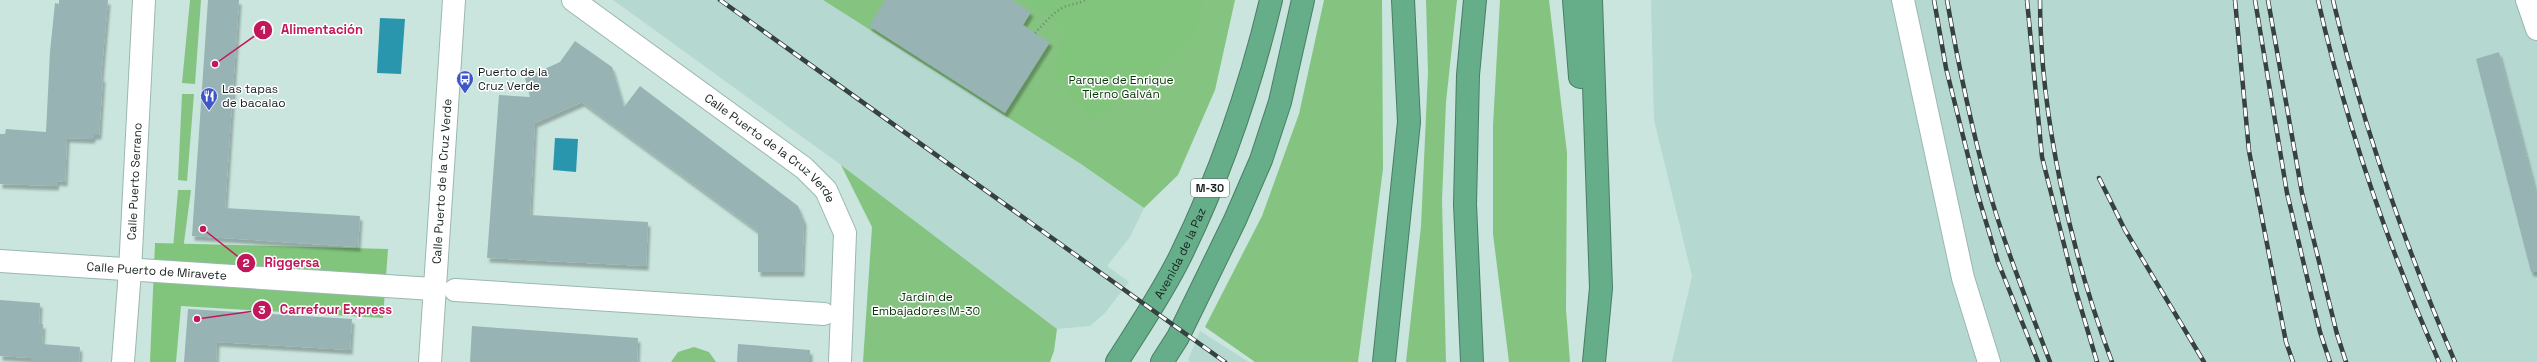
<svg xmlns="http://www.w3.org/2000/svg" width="2537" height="362" viewBox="0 0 2537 362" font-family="'Space Grotesk',sans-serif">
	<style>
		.built { fill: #b5d9d1 }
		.green { fill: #85c380 }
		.forest { fill: #80c57b }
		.water { fill: #2a96ad }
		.building { fill: #97b3b3; filter: url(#shadow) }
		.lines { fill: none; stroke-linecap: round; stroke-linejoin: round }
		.minor-casing { stroke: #9cb7b0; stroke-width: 24 }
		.highway-casing { stroke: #4a7d65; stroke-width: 24 }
		.path { stroke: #70837e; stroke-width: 2.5; stroke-dasharray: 1 3; stroke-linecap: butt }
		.minor { stroke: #fff; stroke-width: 22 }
		.highway { stroke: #66ae8a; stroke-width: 22 }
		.rail-casing { stroke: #35423f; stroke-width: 4.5 }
		.rail { stroke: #fff; stroke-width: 3; stroke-dasharray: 9; stroke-linecap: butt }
		.labels { text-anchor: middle; stroke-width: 3; stroke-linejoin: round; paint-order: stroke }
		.shield { fill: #fff; stroke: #5d6462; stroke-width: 1 }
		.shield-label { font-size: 11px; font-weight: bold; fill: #17211f }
		.poi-label { font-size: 12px; fill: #17211f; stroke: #fff; text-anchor: start }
		.park-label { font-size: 12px; fill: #073806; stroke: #fff }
		.street-label { font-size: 12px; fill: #17211f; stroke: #fff }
		.leader { fill: none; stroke: #c2185b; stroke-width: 1.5 }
		.callout-dot { fill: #c2185b; stroke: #fff; stroke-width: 1.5 }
		.mark-label { font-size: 12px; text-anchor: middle; font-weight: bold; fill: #fff }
		.callout-label { font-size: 13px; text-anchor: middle; font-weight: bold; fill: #c2185b; stroke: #fff; stroke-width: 3; stroke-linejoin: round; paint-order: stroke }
	</style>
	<defs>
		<filter id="shadow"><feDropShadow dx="2.5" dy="4.5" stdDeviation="1" flood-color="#0004"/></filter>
	</defs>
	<rect width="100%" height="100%" fill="#c9e5de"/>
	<path class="built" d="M613,0H823L1081,164L1144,208L1130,237L1107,266L1129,282L1105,313L1090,326L1057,329L841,165Z
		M1651,0H2537V362H1672L1692,276L1654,120Z
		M1200,331L1249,362H1190L1188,360Z"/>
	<path class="green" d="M190,0H201L195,84L182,83Z
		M823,0H1235L1215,90L1178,175L1144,208L1081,164Z
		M1324,0H1382L1383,169L1358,362H1255L1205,327L1262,216L1299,114Z
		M1426,0H1457L1446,102L1442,200L1446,362H1406L1421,226L1428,72Z
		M1500,0H1549L1567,153L1566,309L1570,362H1509L1493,234V125Z
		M182,94H194L187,181L178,180Z
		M841,165L1057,329L1054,351L1050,362H863L872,227Z
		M178,190H191L183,250L173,249Z
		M694,347L709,352L716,362H671L678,352Z"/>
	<path class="forest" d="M1027,0H1203L1195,32L1146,81L1093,119L1055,75L1064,28Z
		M155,243L388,249L383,318L181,306L176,362H150Z"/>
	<path class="water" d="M380,18L405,19L401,74L377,73Z
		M555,138L578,139L576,172L553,170Z"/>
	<path class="building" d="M59,0H108L101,78L103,77L99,135H94L92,139L67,138L65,182L57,181L56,186L0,184V134H5L6,129L46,132L50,52L55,3L59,4Z
		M208,0H239L225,208L360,216L358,247L192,236Z
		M885,0H1012L1031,12L1023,25L1050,42L1005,113L869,26Z
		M575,41L612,67L624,107L640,86L798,206L804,221L802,272H758V231L582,102L535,123L530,215L648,222L646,266L487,258L499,95L530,97L525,78L560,62Z
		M2499,52L2537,197V272H2531L2476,59Z
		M0,300L40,303L39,324H43L42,344L80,347L79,362H31V358L0,356Z
		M188,309L352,319L350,350L217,342L216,362H184Z
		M472,326L638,338L637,362H470Z
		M738,344L810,350V362H737Z"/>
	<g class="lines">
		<g class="minor-casing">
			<g id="minor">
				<path id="s1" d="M573,0L804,168L826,190L845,233L840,362"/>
				<path d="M1903,0L1963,278L1989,362"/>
				<path d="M2527,0L2537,29"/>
				<path id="s2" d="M0,261L433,289"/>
				<path d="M455,290L824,314"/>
				<path id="s3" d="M123,362L130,271L144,0"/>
				<path id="s4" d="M430,362L454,0"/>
			</g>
		</g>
		<g class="highway-casing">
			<g id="highway">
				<path d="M1574,0L1580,77"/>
				<path d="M1591,0L1601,288L1594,362"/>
				<path id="s5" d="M1117,362C1139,327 1163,292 1181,255C1221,173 1250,88 1271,0"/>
				<path d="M1162,362L1178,337L1235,220L1261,160L1280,102L1303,0"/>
				<path d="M1384,362L1409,122L1403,0"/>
				<path d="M1472,362L1465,204L1468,75L1475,0"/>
			</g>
		</g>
		<path class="path" d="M1035,33C1044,24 1052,13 1064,7C1071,4 1078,4 1085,0"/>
		<use href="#minor" class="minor"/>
		<use href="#highway" class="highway"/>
		<g class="rail-casing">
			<path id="rail" d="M720,0L1225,362
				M1934,0L1946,68L1977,192L1998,262L2038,362
				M1947,0C1958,63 1971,126 1988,187C2005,247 2028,304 2050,362
				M2027,0L2042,157L2075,288L2097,362
				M2040,0C2040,117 2071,253 2112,362
				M2235,0L2249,151L2286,342L2293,362
				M2255,0L2287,193L2320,332L2330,362
				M2268,0L2302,193L2337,334L2346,362
				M2318,0C2346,124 2388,246 2439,362
				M2333,0C2362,124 2405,245 2455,362
				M2099,178L2125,230L2204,362"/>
		</g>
		<use href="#rail" class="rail"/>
	</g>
	<defs>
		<g id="bus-pin" transform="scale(0.9)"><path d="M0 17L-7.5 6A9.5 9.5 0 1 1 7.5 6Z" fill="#3f56c9" stroke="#fff"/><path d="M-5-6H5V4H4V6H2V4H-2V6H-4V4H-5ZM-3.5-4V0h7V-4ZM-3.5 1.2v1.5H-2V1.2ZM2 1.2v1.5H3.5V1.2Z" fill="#fff"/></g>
		<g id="restaurant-pin" transform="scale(0.9)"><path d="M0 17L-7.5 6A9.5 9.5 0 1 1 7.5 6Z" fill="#3f56c9" stroke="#fff"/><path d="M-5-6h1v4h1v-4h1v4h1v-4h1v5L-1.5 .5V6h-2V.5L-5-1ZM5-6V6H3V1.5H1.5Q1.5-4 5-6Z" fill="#fff"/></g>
	</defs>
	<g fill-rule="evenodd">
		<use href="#bus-pin" x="465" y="79"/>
		<use href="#restaurant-pin" x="209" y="96"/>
	</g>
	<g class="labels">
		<rect class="shield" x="1191" y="179" width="38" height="18" rx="3"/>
		<g class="shield-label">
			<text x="1210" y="192">M-30</text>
		</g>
		<g class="poi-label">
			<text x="478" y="76">Puerto de la<tspan x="478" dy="14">Cruz Verde</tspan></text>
			<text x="222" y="93">Las tapas<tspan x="222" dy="14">de bacalao</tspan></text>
		</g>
		<g class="park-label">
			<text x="1121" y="84">Parque de Enrique<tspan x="1121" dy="14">Tierno Galván</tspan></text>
			<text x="926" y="301">Jardín de<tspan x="926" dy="14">Embajadores M-30</tspan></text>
		</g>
		<g class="street-label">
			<text dy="4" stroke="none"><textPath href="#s1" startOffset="247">Calle Puerto de la Cruz Verde</textPath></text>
			<text dy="4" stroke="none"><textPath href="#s3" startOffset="181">Calle Puerto Serrano</textPath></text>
			<text dy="4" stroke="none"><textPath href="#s4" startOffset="181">Calle Puerto de la Cruz Verde</textPath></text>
			<text dy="4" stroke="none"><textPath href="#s5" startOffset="126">Avenida de la Paz</textPath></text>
			<text dy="4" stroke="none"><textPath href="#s2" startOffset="157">Calle Puerto de Miravete</textPath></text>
		</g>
	</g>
	<path class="leader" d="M215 64L263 30M203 229L246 263M197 319L262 310"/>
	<g class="callout-dot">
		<circle cx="215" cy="64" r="4"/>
		<circle cx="203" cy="229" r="4"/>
		<circle cx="197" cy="319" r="4"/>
		<circle cx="263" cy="30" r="10"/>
		<circle cx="246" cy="263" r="10"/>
		<circle cx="262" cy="310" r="10"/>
	</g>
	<g class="mark-label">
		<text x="263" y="34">1</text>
		<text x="246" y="267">2</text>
		<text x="262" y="314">3</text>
	</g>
	<g class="callout-label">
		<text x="322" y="34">Alimentación</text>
		<text x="292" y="267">Riggersa</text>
		<text x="336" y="314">Carrefour Express</text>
	</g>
</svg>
